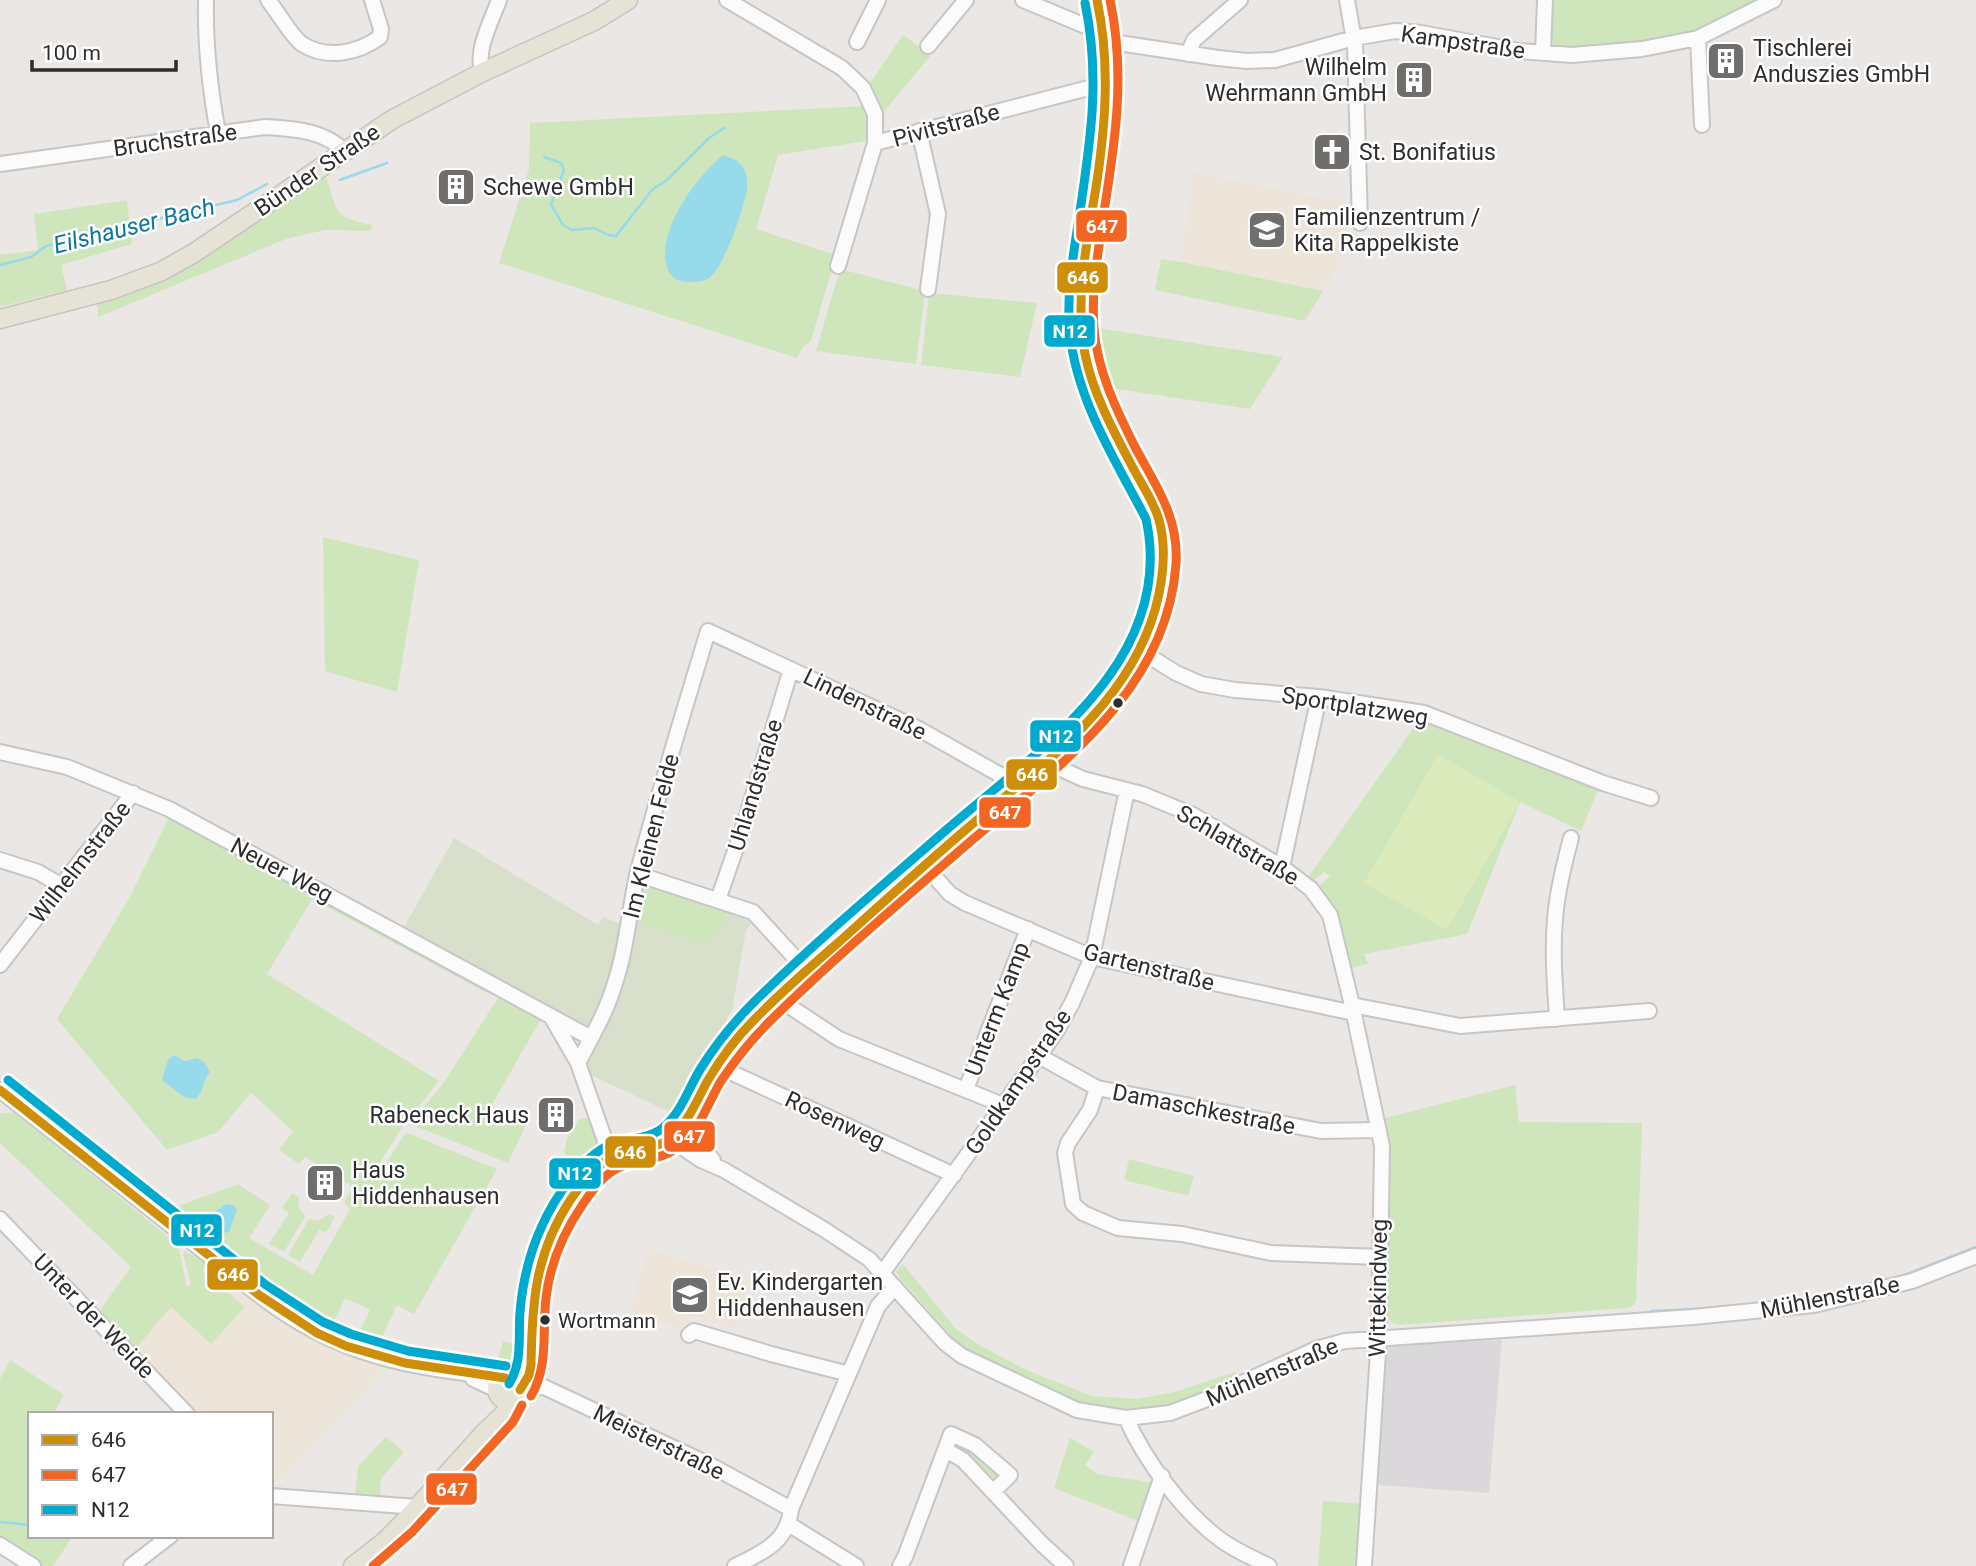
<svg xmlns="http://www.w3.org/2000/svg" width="1976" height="1566" viewBox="0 0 1976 1566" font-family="Roboto,sans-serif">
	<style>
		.industrial { fill: #dbd8db }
		.education { fill: #ede5d9 }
		.green { fill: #cfe6bd; fill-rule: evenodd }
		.cemetery { fill: #d8dfcb }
		.pitch { fill: #daeabb }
		.water { fill: #97daec }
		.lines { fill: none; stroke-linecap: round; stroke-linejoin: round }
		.stream { stroke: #97daec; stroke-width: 2.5 }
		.minor-casing { stroke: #c6c6c6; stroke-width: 18 }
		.major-casing { stroke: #c6c4c3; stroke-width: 21 }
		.minor { stroke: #fcfbfb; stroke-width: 14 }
		.major { stroke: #e7e2d6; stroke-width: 18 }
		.bus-1-casing { stroke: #fff; stroke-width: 14 }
		.bus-2-casing { stroke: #fff; stroke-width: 14 }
		.bus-3-casing { stroke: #fff; stroke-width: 14 }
		.bus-1 { stroke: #cf8e09; stroke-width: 9 }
		.bus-2 { stroke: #f26522; stroke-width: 9 }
		.bus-3 { stroke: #00a9ce; stroke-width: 9 }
		.bus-dot { fill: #2d2d2d; stroke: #fff; stroke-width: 2.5 }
		.labels { text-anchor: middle; stroke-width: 5; stroke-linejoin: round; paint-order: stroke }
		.bus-label { font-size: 21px; fill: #2d2d2d; stroke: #fff; text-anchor: start }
		.street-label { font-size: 23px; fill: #2d2d2d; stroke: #fff }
		.poi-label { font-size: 23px; fill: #2d2d2d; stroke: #fff; text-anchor: start }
		.water-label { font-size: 24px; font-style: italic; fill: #0d76a1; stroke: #fff }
		.line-badge { stroke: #fff; stroke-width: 2.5 }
		.badge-label { font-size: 19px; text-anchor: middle; font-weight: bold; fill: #fff }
	</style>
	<rect width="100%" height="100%" fill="#eae7e4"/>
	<path class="industrial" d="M1502,1340L1489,1493L1377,1485L1384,1346Z"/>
	<path class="education" d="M1194,172L1348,204V232L1359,234L1323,291L1181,263Z
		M648,1249L750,1279L735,1329L691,1316L685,1331L630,1313Z
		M207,1264L279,1319L309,1338L343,1353L385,1366V1371L271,1486V1414H197L136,1348Z"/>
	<path class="green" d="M1552,0H1758C1735,13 1711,27 1685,34C1643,46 1599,45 1556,48L1551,41Z
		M903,35L931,55L882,114L868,86Z
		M866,106L872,121V140L778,155L756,229L836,255L811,341L803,347L797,358L499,263L529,169L530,123Z
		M326,176C338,212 332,217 372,225L370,231L325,230L286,239L98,317L97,301L202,257Z
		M127,200L132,244L61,265L67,290L0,307V255L38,250L34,214Z
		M1161,259L1181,262L1323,291L1305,321L1155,290Z
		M840,269L925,291L916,364L816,351Z
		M929,293L1037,303L1020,377L921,365Z
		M1091,327L1283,357L1250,409L1103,387L1095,358Z
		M323,537L419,560L397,692L325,671Z
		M1421,717L1599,788L1581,831L1520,802L1467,934L1364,954L1368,964L1351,968L1336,912L1318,887L1330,876L1324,872L1313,881L1309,876Z
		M169,817L491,988L487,993L312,899L267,974L439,1081L403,1126L372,1175L380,1179L385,1165L404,1135L407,1133L497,1169L414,1314L397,1305L378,1346L339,1333L291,1308L168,1210L238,1184L270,1205L249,1238L313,1275L350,1209L344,1203L353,1187L338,1177L340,1172L327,1164L324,1169L305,1157L299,1164L279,1150L293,1131L251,1093L218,1132L167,1150L57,1019L131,895ZM174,1055L210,1072L202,1087L163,1080L168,1060ZM345,1298L370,1310L359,1333L334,1322Z
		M648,883L729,909L722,926L703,944L633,920L642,887Z
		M501,993L542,1017L490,1108L525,1127L508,1163L410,1124L445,1081Z
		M1515,1085L1519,1122L1642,1123L1636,1301L1633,1306L1626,1308L1400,1325L1391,1322L1387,1316L1389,1142L1385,1118Z
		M0,1113H15L178,1245L187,1287L191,1284L183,1254L185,1251L207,1264L202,1270L245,1307L211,1344L171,1307L136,1348L100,1310L131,1267L0,1143Z
		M593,1118L601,1145L581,1167L574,1165L564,1152L567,1139L579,1119Z
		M1129,1159L1194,1176L1188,1196L1124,1180Z
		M292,1193L299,1197L298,1207L305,1216L284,1252L269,1244L289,1213L282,1208Z
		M329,1214L335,1217L326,1233L319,1230L300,1262L288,1255L309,1219L318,1221Z
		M903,1264L956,1329L979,1345L1026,1370L1092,1396L1137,1399L1174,1392L1235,1372L1237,1378C1216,1386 1194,1398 1172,1404C1099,1426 1028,1380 965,1348L952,1337L900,1278L896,1272Z
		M503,1341L522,1346C518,1366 517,1370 495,1370Z
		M10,1360L64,1395L53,1414H30V1536H73L53,1566H41L0,1541V1379Z
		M386,1437L404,1452L381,1479L380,1497L355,1496L358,1466Z
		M1070,1438L1094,1452L1085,1465L1097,1474L1155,1483L1141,1522L1054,1488Z
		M958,1441L1002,1474L991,1480L952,1446Z
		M1323,1501L1364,1504L1360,1566H1318Z"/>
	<path class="cemetery" d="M454,838L598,925L603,917L623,925L625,917L703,944L722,926L729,909L753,920L746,931L732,1010L676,1115L591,1075C580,1061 590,1050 596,1037L403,929Z"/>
	<path class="pitch" d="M1438,754L1520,802L1447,930L1364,883Z"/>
	<path class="water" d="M723,155C732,158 739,160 744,169C747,174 748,184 747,190C743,209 725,267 709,278C703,282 695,282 688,282C665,282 662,257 667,238C676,206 698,177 723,155Z
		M174,1055L185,1061L197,1058L204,1062L210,1072C203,1082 203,1091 196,1099L184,1097L162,1080L168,1060Z
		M226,1204L233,1205L237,1210L229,1232L223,1233L208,1229L212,1214Z"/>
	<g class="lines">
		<path class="stream" d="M544,157L561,163L564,170L551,204L563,225L572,230L594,228L608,235L616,236L652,190L668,179L709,138L724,128
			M340,180L387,163
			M0,265L31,257L46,246L237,200L267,184
			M1879,1282L1902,1276L1976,1247
			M1801,1299L1842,1291
			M1651,1311L1718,1308
			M0,1522L30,1525"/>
		<g class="minor-casing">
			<path id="minor" d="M206,0C205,45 210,89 218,133
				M268,0C278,12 291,36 302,44C327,60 358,53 380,37L381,29L372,0
				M727,0L842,68L863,88L875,114V143L838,266
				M1023,0L1083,25L1103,28
				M1347,0L1355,46L1360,223
				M1698,38L1702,125
				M1105,41L1218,58L1247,61L1275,60L1354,38L1395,31L1421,33L1519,51L1572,55L1642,49L1698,38L1774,0
				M857,42L878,0
				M928,46L966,0
				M1543,53L1545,0
				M1188,54L1194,40L1240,0
				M483,72C474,52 492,20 499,0
				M919,131L938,214L928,289
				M875,143L1108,83
				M0,164L265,127C293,129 325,130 345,152
				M1138,649L1176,673L1201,684L1235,690L1319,697L1424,713L1603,783L1651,798
				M0,752L67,767L169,809L591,1038
				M1049,757L1059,768L1083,779L1142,794L1193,815L1282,867L1311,889L1330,915L1352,1005L1382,1146L1379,1337L1364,1566
				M0,860L38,872L62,886
				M924,865L950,894L965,903L1092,957L1354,1013
				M1282,867L1319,697
				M637,874L753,912L807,971
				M718,900L745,822L791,669
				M0,965L133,793
				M777,998L839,1039L1003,1105
				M1352,1005L1460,1026L1649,1011
				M552,1018L578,1063L611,1158
				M1557,1019C1555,986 1552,952 1555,919C1557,892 1564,864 1571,838
				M1039,1056L1097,1088L1321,1131L1378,1130
				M578,1063C591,1038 606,1013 614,986C627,949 629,909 638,871C659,791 684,711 708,631L919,729L1018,785
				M717,1066L954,1175
				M1097,1088L1090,1110L1068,1143L1065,1153L1073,1204L1083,1213L1118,1228L1182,1234L1271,1253L1379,1257
				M966,1089L1028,929
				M0,1090L259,1295C339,1357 407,1367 505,1378
				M680,1127L713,1160
				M670,1139L701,1160L724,1170L825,1230L869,1259L945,1343L962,1356L1077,1410L1126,1418L1170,1413L1207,1399L1316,1349L1345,1341L1693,1317L1814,1305L1912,1281L1976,1256
				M0,1219L187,1414
				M883,1272L1056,1032L1072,1003L1092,957L1127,790
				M689,1335L694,1331L771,1354L849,1374
				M473,1379L497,1390
				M523,1387H544L710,1465L791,1509
				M1126,1418C1145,1461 1184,1513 1221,1540C1236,1551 1253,1558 1269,1566
				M946,1450L963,1460L1042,1544L1066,1566
				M271,1496L417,1507
				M790,1525L856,1566
				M0,1545L33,1566
				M131,1566L170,1536
				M735,1566C762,1553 788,1542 791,1509L878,1306L895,1287
				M900,1566L905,1557L951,1434L975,1445L1010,1475L994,1491
				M1131,1566L1162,1476"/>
		</g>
		<g class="major-casing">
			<path id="major" d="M0,319L111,290L162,271L194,253L393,119L483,72L594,21L628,0
				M497 1389a11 11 0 1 1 22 0a11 11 0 1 1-22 0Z
				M520,1390L529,1375L531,1365C532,1296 532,1253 574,1195C584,1182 595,1168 609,1159C627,1149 658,1150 672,1137C689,1121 699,1095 711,1075C723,1056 737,1038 752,1022C782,991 815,963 847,934C895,891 944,847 994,805C1033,771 1077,739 1109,698C1146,651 1177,574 1158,515C1130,460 1088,396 1082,334C1079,301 1083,270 1088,238C1099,160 1119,78 1097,0
				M353,1566L384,1542L403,1523L484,1433L504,1414L511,1400"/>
		</g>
		<use href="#minor" class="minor"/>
		<use href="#major" class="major"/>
		<g class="bus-1-casing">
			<path id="bus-1" d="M0,1090L259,1295L317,1333L346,1346L405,1363L505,1378
				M520,1390L529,1375L531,1365C532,1302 535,1253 571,1199C580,1186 591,1172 604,1162C625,1148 654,1153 673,1136C689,1121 698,1098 708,1080C721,1058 736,1038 753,1021C780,993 810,967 839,942C880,905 921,868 963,832C1037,768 1126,709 1155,610C1163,581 1167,549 1159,520C1154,502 1142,485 1133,468C1114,432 1093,394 1085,354C1074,297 1088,238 1097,181C1106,120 1110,61 1097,0"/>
		</g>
		<g class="bus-2-casing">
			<path id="bus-2" d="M531,1396C549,1365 542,1333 546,1298C550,1263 563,1233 583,1204C592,1191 603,1175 618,1168C638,1159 663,1161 681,1145C700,1129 708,1103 721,1081C735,1060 751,1040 769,1022C831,961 898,904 964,847C1053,770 1167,694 1176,564C1179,517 1156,486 1135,447C1116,409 1097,370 1094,328C1091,291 1098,254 1103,218C1115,144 1126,74 1110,0
				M373,1566L412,1532L513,1422L522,1405"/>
		</g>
		<g class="bus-3-casing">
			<path id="bus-3" d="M8,1080L266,1285L323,1322L351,1334L408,1351L506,1366
				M509,1384C523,1361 518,1338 520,1312C524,1264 539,1220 569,1181C581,1166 594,1151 612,1144C629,1138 652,1139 665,1126C682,1111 689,1087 701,1068C716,1044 734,1022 754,1002C815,942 881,887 945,831C1037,751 1177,661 1146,519C1116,461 1077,401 1070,334C1066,295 1073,256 1079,218C1090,144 1101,78 1085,3"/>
		</g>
		<use href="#bus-1" class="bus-1"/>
		<use href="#bus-2" class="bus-2"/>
		<use href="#bus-3" class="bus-3"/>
	</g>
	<defs>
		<g id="building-square" transform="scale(2.0125)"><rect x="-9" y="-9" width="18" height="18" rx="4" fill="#6f6e6d" stroke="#fff"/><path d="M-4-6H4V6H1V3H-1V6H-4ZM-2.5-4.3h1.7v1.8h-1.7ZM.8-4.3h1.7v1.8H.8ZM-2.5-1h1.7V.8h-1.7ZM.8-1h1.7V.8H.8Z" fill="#fff"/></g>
		<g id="church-square" transform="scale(2.0125)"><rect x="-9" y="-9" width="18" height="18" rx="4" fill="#6f6e6d" stroke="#fff"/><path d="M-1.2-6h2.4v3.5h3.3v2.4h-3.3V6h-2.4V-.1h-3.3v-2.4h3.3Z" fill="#fff"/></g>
		<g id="school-square" transform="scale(2.0125)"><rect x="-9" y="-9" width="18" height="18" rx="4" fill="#6f6e6d" stroke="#fff"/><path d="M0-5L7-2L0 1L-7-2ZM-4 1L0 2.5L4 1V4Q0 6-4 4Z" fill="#fff"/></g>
	</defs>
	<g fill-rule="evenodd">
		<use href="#building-square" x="1726" y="61"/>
		<use href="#building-square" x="1414" y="80"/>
		<use href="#church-square" x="1332" y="152"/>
		<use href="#building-square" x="456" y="187"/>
		<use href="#school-square" x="1267" y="230"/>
		<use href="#building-square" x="556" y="1115"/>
		<use href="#building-square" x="325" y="1183"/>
		<use href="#school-square" x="690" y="1295"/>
	</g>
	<g class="bus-dot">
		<circle cx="1118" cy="703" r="6"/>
		<circle cx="545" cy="1320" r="6"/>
	</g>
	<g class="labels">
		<g class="bus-label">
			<text x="558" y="1328">Wortmann</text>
		</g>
		<g class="street-label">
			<text transform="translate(1463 42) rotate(8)" y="8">Kampstraße</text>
			<text transform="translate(946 125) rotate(-15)" y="8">Pivitstraße</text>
			<text transform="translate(175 140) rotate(-8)" y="8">Bruchstraße</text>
			<text transform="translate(317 170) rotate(-34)" y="8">Bünder Straße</text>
			<text transform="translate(865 704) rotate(26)" y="8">Lindenstraße</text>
			<text transform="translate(1355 706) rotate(9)" y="8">Sportplatzweg</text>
			<text transform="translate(755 785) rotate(-73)" y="8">Uhlandstraße</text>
			<text transform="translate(651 836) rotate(-76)" y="8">Im Kleinen Felde</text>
			<text transform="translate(1238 845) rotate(30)" y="8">Schlattstraße</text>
			<text transform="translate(80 862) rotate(-52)" y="8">Wilhelmstraße</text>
			<text transform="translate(282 870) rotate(28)" y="8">Neuer Weg</text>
			<text transform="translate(1149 967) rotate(14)" y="8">Gartenstraße</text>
			<text transform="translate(997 1009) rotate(-69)" y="8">Unterm Kamp</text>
			<text transform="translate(1018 1082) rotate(-56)" y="8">Goldkampstraße</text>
			<text transform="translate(1204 1109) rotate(11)" y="8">Damaschkestraße</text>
			<text transform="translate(835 1120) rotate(25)" y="8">Rosenweg</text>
			<text transform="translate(1378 1288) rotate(-89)" y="8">Wittekindweg</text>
			<text transform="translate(1830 1297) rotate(-11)" y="8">Mühlenstraße</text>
			<text transform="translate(94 1316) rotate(46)" y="8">Unter der Weide</text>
			<text transform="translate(1272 1372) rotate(-23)" y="8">Mühlenstraße</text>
			<text transform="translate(659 1442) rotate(26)" y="8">Meisterstraße</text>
		</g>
		<g class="poi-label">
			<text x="1753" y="56">Tischlerei<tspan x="1753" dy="26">Anduszies GmbH</tspan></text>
			<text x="1387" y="75" text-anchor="end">Wilhelm<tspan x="1387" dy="26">Wehrmann GmbH</tspan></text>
			<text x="1359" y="160">St. Bonifatius</text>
			<text x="483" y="195">Schewe GmbH</text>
			<text x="1294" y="225">Familienzentrum /<tspan x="1294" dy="26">Kita Rappelkiste</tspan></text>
			<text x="529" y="1123" text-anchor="end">Rabeneck Haus</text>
			<text x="352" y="1178">Haus<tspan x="352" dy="26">Hiddenhausen</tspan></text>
			<text x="717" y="1290">Ev. Kindergarten<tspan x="717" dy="26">Hiddenhausen</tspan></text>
		</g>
		<g class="water-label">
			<text transform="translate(134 226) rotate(-14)" y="8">Eilshauser Bach</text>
		</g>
	</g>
	<g class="line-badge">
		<rect x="1075" y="209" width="53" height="34" rx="7" fill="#f26522"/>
		<rect x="1056" y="261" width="53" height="33" rx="7" fill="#cf8e09"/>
		<rect x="1043" y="314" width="53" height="34" rx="7" fill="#00a9ce"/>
		<rect x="1029" y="719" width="53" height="34" rx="7" fill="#00a9ce"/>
		<rect x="1005" y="758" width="53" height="33" rx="7" fill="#cf8e09"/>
		<rect x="978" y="796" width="54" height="33" rx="7" fill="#f26522"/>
		<rect x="663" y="1120" width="53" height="33" rx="7" fill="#f26522"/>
		<rect x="604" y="1135" width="53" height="34" rx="7" fill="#cf8e09"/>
		<rect x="548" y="1157" width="54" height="33" rx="7" fill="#00a9ce"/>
		<rect x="170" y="1213" width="53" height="34" rx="7" fill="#00a9ce"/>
		<rect x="206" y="1258" width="53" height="33" rx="7" fill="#cf8e09"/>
		<rect x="425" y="1472" width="53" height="34" rx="7" fill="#f26522"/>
	</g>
	<g class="badge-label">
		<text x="1102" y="233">647</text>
		<text x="1083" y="284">646</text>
		<text x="1070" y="338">N12</text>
		<text x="1056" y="743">N12</text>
		<text x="1032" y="781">646</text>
		<text x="1005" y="819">647</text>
		<text x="689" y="1143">647</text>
		<text x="630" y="1159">646</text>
		<text x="575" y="1180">N12</text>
		<text x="197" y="1237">N12</text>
		<text x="233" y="1281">646</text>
		<text x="452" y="1496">647</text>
	</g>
	<rect x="28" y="1412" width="245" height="126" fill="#ffffff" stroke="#ababab" stroke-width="2"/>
	<rect x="42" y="1435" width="35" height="10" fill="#cf8e09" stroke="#ababab" stroke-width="2"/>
	<text x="91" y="1447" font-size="21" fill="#2d2d2d">646</text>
	<rect x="42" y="1470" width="35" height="10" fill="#f26522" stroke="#ababab" stroke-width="2"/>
	<text x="91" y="1482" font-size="21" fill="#2d2d2d">647</text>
	<rect x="42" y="1505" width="35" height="10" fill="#00a9ce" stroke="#ababab" stroke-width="2"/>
	<text x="91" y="1517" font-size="21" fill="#2d2d2d">N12</text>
	<path d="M32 60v10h144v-10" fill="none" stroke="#2d2d2d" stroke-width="3.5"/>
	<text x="42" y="60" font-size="21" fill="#2d2d2d" stroke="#ffffff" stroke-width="5" paint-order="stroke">100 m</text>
</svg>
